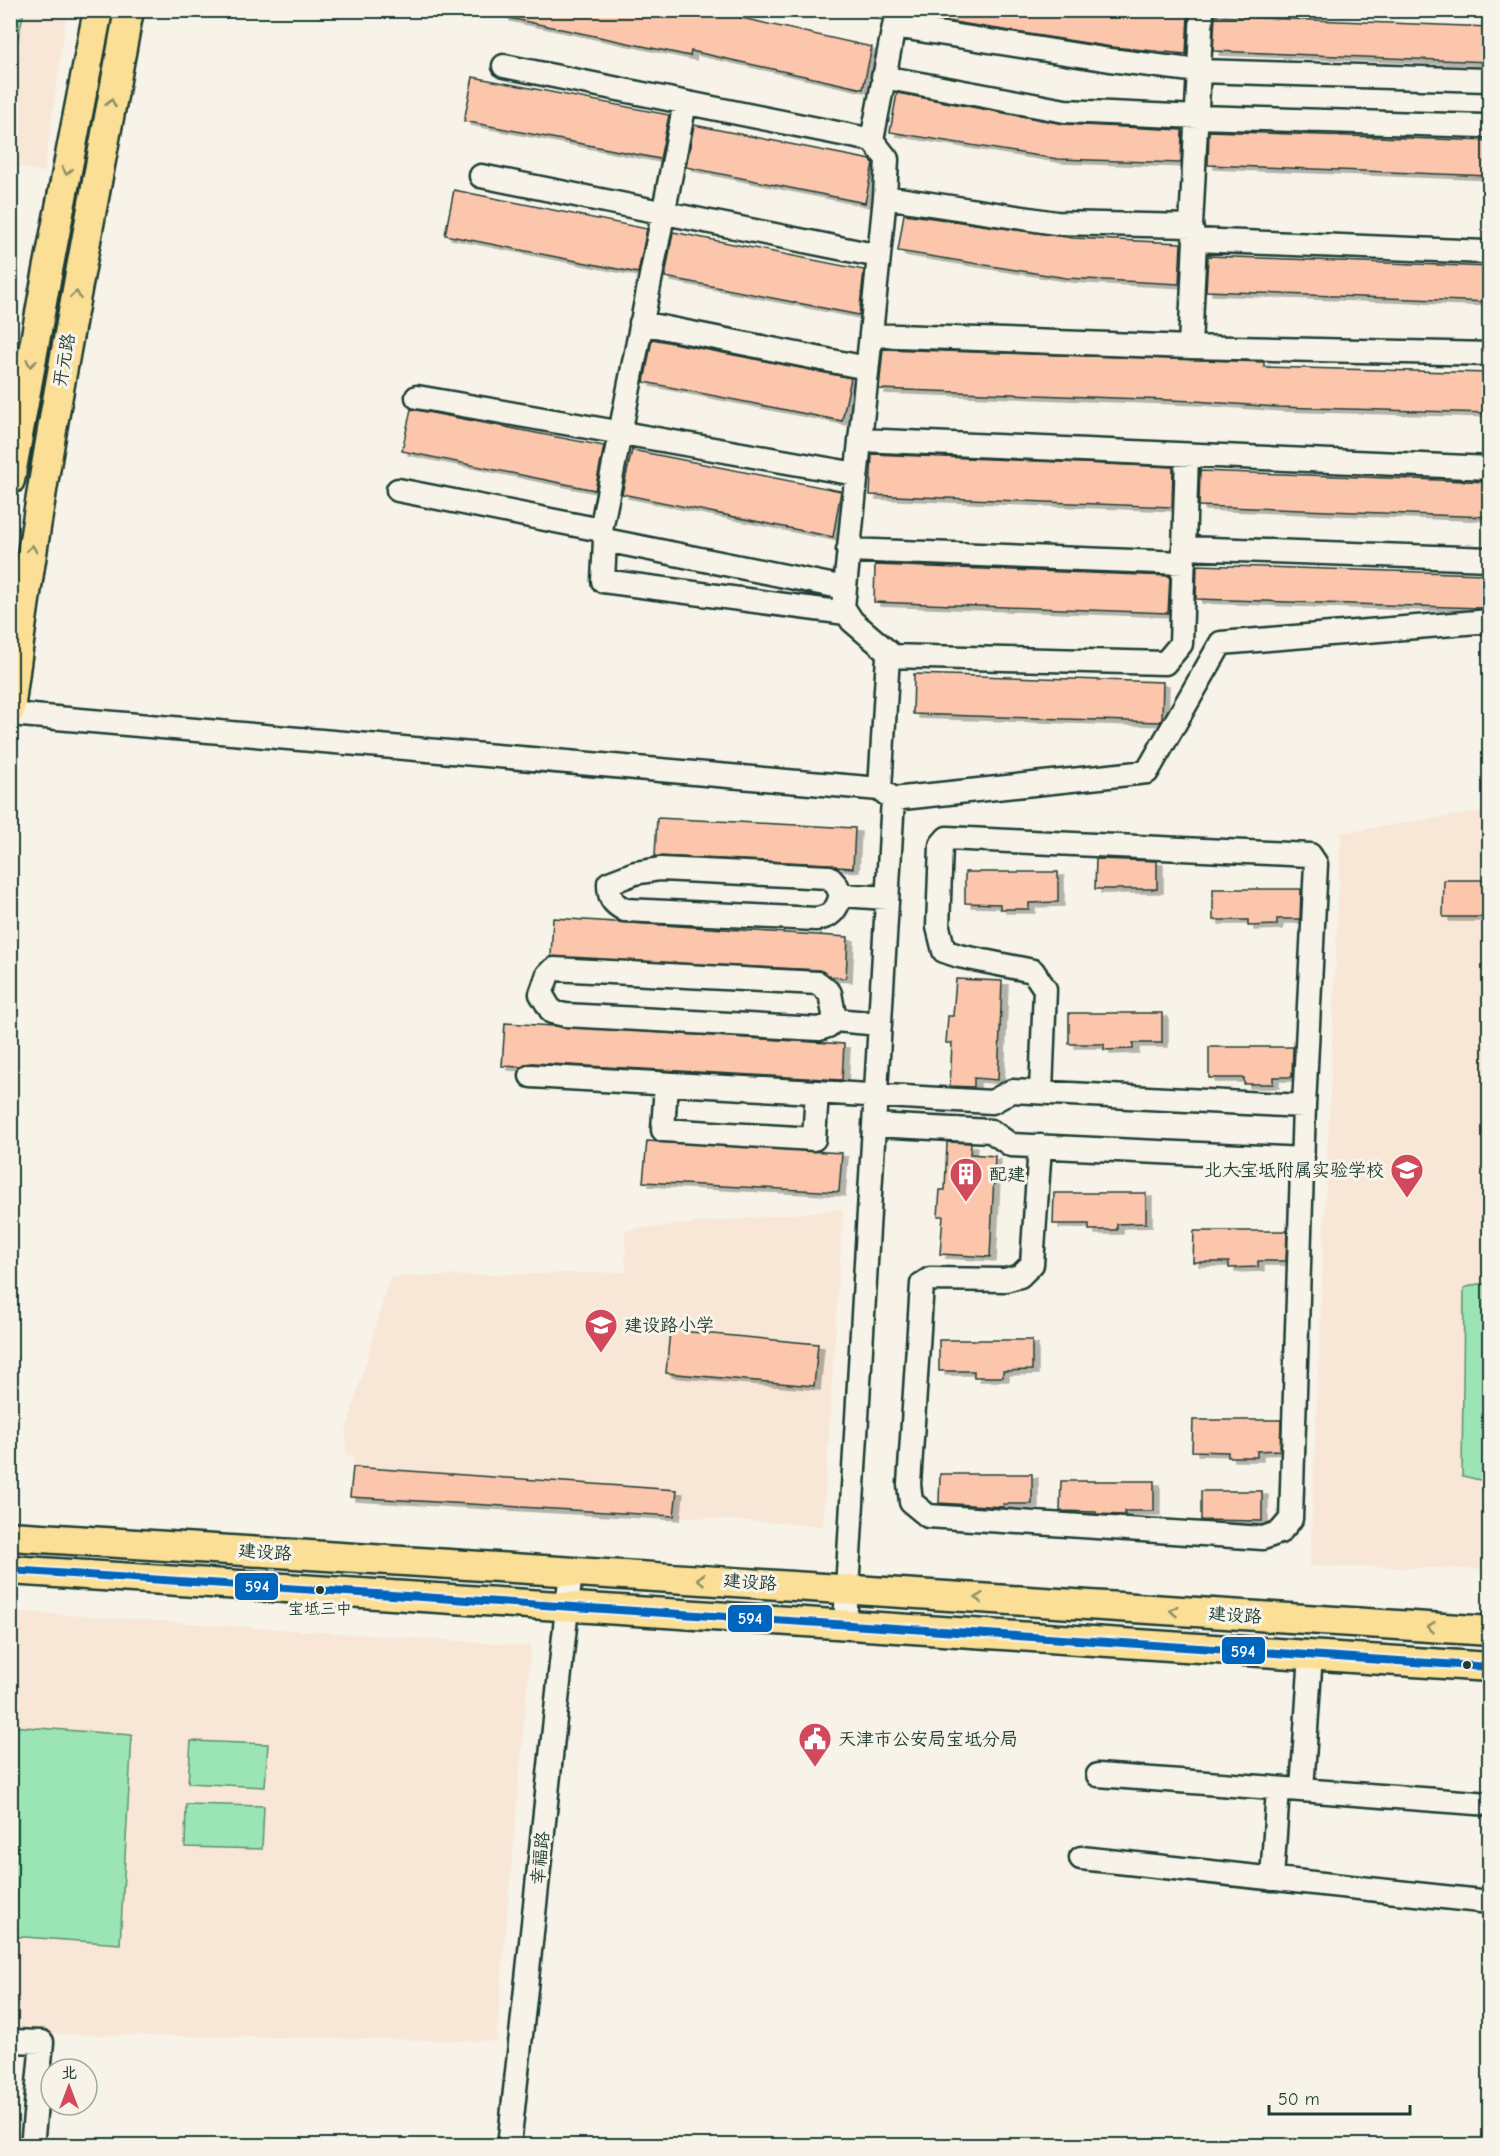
<svg xmlns="http://www.w3.org/2000/svg" width="1500" height="2156" viewBox="0 0 1500 2156" font-family="'Comic Neue','LXGW WenKai TC',sans-serif">
	<style>
		.built { fill: #f8e6d6 }
		.green { fill: #9be4b3; stroke: #5d9074; stroke-width: 1.5 }
		.building { fill: #fbc6ac; stroke: #1f3d34; stroke-width: 1.5; filter: url(#shadow) }
		.lines { fill: none; stroke-linecap: round; stroke-linejoin: round }
		.minor-casing { stroke: #1f3d34; stroke-width: 27 }
		.major-casing { stroke: #1f3d34; stroke-width: 33 }
		.minor { stroke: #f7f3e8; stroke-width: 22 }
		.major { stroke: #fbdf96; stroke-width: 28 }
		.bus-1-casing { stroke: #f7f3e8; stroke-width: 12 }
		.bus-1 { stroke: #0065bd; stroke-width: 8 }
		.oneway { stroke: #8d8e65 }
		.bus-dot { fill: #1f3d34; stroke: #f7f3e8; stroke-width: 2 }
		.labels { text-anchor: middle; stroke-width: 6; stroke-linejoin: round; paint-order: stroke }
		.bus-label { font-size: 16px; fill: #1f3d34; stroke: #f7f3e8 }
		.street-label { font-size: 18px; fill: #1f3d34; stroke: #f7f3e8 }
		.poi-label { font-size: 18px; fill: #1f3d34; stroke: #f7f3e8; text-anchor: start }
		.line-badge { stroke: #f7f3e8; stroke-width: 2 }
		.badge-label { font-size: 16px; text-anchor: middle; font-weight: bold; fill: #fff }
	</style>
	<defs>
		<filter id="shadow"><feDropShadow dx="6" dy="4" stdDeviation="0" flood-color="#0004"/></filter>
	</defs>
	<rect width="100%" height="100%" fill="#f7f3e8"/>
	<filter id="ink" filterUnits="userSpaceOnUse"><feTurbulence type="fractalNoise" baseFrequency=".0167" numOctaves="2"/><feDisplacementMap in="SourceGraphic" scale="12" xChannelSelector="R" yChannelSelector="G"/><feConvolveMatrix kernelMatrix="1 2 1 2 8 2 1 2 1" color-interpolation-filters="sRGB"/></filter>
	<g filter="url(#ink)">
		<path class="built" d="M10,11H67L44,172L11,165Z
			M1489,810V1569L1310,1566L1341,833Z
			M843,1209L823,1526L674,1516L676,1490L353,1467V1456L346,1455V1432L390,1277L626,1272L625,1230Z
			M10,1611L531,1646L496,2041L56,2034L11,2030Z"/>
		<path class="green" d="M11,10L24,11L11,69L10,11Z
			M1477,1284H1489V1482L1462,1476L1464,1288Z
			M11,1726L132,1735L120,1944L11,1936Z
			M191,1741L268,1744L265,1787L188,1783Z
			M186,1804L264,1806L262,1849L185,1847Z"/>
		<path class="building" d="M505,10H688L718,17L719,13L872,47L863,89L691,51L690,56L504,17Z
			M878,10H1080L1188,14L1186,54L1112,47L896,13L889,14L882,20L877,19Z
			M1215,16L1490,27V62L1213,51Z
			M473,77L669,115L660,159L464,121Z
			M897,93L1063,124L1182,130L1181,163L1058,159L890,132Z
			M694,125L871,160L873,163L865,203L686,167Z
			M1209,131L1490,141V176L1208,165Z
			M454,190L647,229L638,273L445,235Z
			M904,214L1073,238L1181,243L1179,284L1066,278L898,251Z
			M673,232L864,270L859,315L665,277Z
			M1208,256L1490,267V302L1206,291Z
			M652,339L851,378L842,421L644,382Z
			M883,349L1264,362V367L1490,373V413L1276,407L1195,401L879,389Z
			M411,409L604,446L595,490L402,451Z
			M632,450L841,491L833,537L622,494Z
			M872,454L1173,467L1172,507L870,495Z
			M1200,471L1490,482L1488,517L1199,506Z
			M875,565L1170,576L1168,613L874,602Z
			M1197,565L1484,574L1482,608L1196,599Z
			M914,674L1163,682L1162,719L1160,722L913,714Z
			M657,818L855,828L853,868L838,867L830,864L655,856Z
			M1096,859L1157,861V889H1095Z
			M965,872H1058V902L1029,903V909H1000V904L965,903Z
			M1444,880H1490V917H1443Z
			M1213,889H1301L1300,919H1277V925L1248,926V920H1213Z
			M553,918L848,937L846,978L832,977L819,970L551,957Z
			M956,979L1002,981L998,1080L974,1078V1087L950,1086L952,1043H946L948,1016H953Z
			M1069,1013H1162V1043H1133V1049L1104,1050V1044H1069Z
			M505,1023L844,1044L842,1080L532,1063L521,1067L502,1066Z
			M1209,1047H1293L1292,1077H1273V1084H1244V1078H1209Z
			M647,1141L842,1153L839,1192L643,1182Z
			M947,1142L971,1143L970,1154L995,1156L990,1257L940,1254L943,1216H938L940,1190H945Z
			M1054,1193H1146V1223L1117,1224V1230H1089V1224H1053Z
			M1194,1231H1287L1286,1261H1258V1267L1229,1268V1262H1193Z
			M670,1330L818,1344L814,1386L666,1373Z
			M939,1340H1032V1370L1003,1371V1377H974V1371H939Z
			M1193,1420H1281L1280,1450L1257,1451V1457H1228V1452L1192,1451Z
			M353,1467L677,1490L674,1516L350,1497Z
			M940,1474H1032V1504H1003L1004,1507L939,1503Z
			M1061,1481H1154V1511H1125V1515L1096,1514V1512L1060,1511Z
			M1201,1491H1262V1521L1201,1520Z"/>
		<g class="lines">
			<g class="minor-casing">
				<path id="minor" d="M504,66L872,140L887,159L885,197L843,607L852,621L893,656
					M883,77L1065,111L1198,117L1483,126
					M685,103L601,530L605,540L603,581L846,613
					M872,140L894,26L1110,60L1199,71L1486,80
					M481,176L879,256
					M885,197L1056,223L1191,226
					M1195,240L1485,252
					M641,323L867,368
					M871,335L1190,347L1490,354
					M1190,347L1195,240L1191,226L1202,10
					M417,397L856,474
					M860,440L1490,468
					M398,490L601,530
					M605,540L845,588
					M1184,548L1490,559
					M848,550L1184,563
					M10,714L880,789L893,799L1147,772L1221,643L1490,621
					M880,789L888,656L1165,663L1181,644L1187,455
					M841,895C837,910 831,917 816,919L625,910C612,903 609,898 609,883L635,873L660,869L829,877L837,886L841,895L887,898
					M835,1020L828,1026L819,1029L565,1015L552,1012L541,994L548,974L554,969L818,983L830,993L835,1020L880,1024
					M531,1076L992,1102L1012,1091L1304,1106
					M666,1084L663,1130L814,1139L817,1092
					M874,1125L991,1131L1011,1145L1303,1159
					M1040,1146L1032,1264L1020,1276L1005,1280L930,1279L922,1284L909,1484L911,1502L928,1516L1263,1538L1280,1532L1291,1519L1304,1106L1316,864L1310,855L947,838L941,845L938,927L944,951L959,956L1033,971L1045,989L1041,1092
					M845,1624L893,799
					M1098,1775L1490,1804
					M1302,1790L1311,1654
					M1081,1858L1490,1902
					M1272,1879L1278,1789
					M10,2041L42,2042L32,2146
					M509,2146L571,1571"/>
			</g>
			<g class="major-casing">
				<path id="major" d="M10,480L44,291L98,10
					M10,711C39,476 86,244 129,10
					M10,1536C504,1567 996,1599 1490,1631
					M10,1570L1490,1667"/>
			</g>
			<use href="#minor" class="minor"/>
			<use href="#major" class="major"/>
			<g class="bus-1-casing">
				<path id="bus-1" d="M10,1570L1490,1667"/>
			</g>
			<use href="#bus-1" class="bus-1"/>
		</g>
		<defs><path id="oneway-chevron" d="M-2-3.5L2.5 0L-2 3.5" fill="none" stroke-width="1.6" stroke-linecap="round" stroke-linejoin="round" transform="scale(1.5)"/></defs>
		<g class="oneway">
			<use href="#oneway-chevron" transform="translate(111 103) rotate(-80)"/>
			<use href="#oneway-chevron" transform="translate(67 171) rotate(101)"/>
			<use href="#oneway-chevron" transform="translate(76 295) rotate(-80)"/>
			<use href="#oneway-chevron" transform="translate(31 363) rotate(100)"/>
			<use href="#oneway-chevron" transform="translate(32 549) rotate(-81)"/>
			<use href="#oneway-chevron" transform="translate(701 1579) rotate(-177)"/>
			<use href="#oneway-chevron" transform="translate(979 1598) rotate(-176)"/>
			<use href="#oneway-chevron" transform="translate(1174 1611) rotate(-176)"/>
			<use href="#oneway-chevron" transform="translate(1431 1627) rotate(-176)"/>
		</g>
	</g>
	<defs>
		<g id="school-pin" transform="scale(1.725)"><path d="M0 17L-7.5 6A9.5 9.5 0 1 1 7.5 6Z" fill="#d1495b" stroke="#f7f3e8"/><path d="M0-5L7-2L0 1L-7-2ZM-4 1L0 2.5L4 1V4Q0 6-4 4Z" fill="#fff"/></g>
		<g id="building-pin" transform="scale(1.725)"><path d="M0 17L-7.5 6A9.5 9.5 0 1 1 7.5 6Z" fill="#d1495b" stroke="#f7f3e8"/><path d="M-4-6H4V6H1V3H-1V6H-4ZM-2.5-4.3h1.7v1.8h-1.7ZM.8-4.3h1.7v1.8H.8ZM-2.5-1h1.7V.8h-1.7ZM.8-1h1.7V.8H.8Z" fill="#fff"/></g>
		<g id="civic-pin" transform="scale(1.725)"><path d="M0 17L-7.5 6A9.5 9.5 0 1 1 7.5 6Z" fill="#d1495b" stroke="#f7f3e8"/><path d="M-.6-6.5H3V-4.5H.6V-3L4-1V1h2V6H-6V1h2V-1L-.6-3ZM-1.2 2.5V6h2.4V2.5Z" fill="#fff"/></g>
	</defs>
	<g fill-rule="evenodd">
		<use href="#school-pin" x="1407" y="1170"/>
		<use href="#building-pin" x="966" y="1174"/>
		<use href="#school-pin" x="601" y="1325"/>
		<use href="#civic-pin" x="815" y="1739"/>
	</g>
	<g class="bus-dot">
		<circle cx="320" cy="1590" r="5"/>
		<circle cx="1467" cy="1665" r="5"/>
	</g>
	<g class="labels">
		<g class="bus-label">
			<text x="320" y="1614">宝坻三中</text>
		</g>
		<g class="street-label">
			<text transform="translate(64 360) rotate(-80)" y="6">开元路</text>
			<text transform="translate(265 1552) rotate(4)" y="6">建设路</text>
			<text transform="translate(750 1582) rotate(4)" y="6">建设路</text>
			<text transform="translate(1235 1615) rotate(4)" y="6">建设路</text>
			<text transform="translate(540 1858) rotate(-84)" y="6">幸福路</text>
		</g>
		<g class="poi-label">
			<text x="1384" y="1176" text-anchor="end">北大宝坻附属实验学校</text>
			<text x="989" y="1180">配建</text>
			<text x="624" y="1331">建设路小学</text>
			<text x="838" y="1745">天津市公安局宝坻分局</text>
		</g>
	</g>
	<g class="line-badge">
		<rect x="234" y="1572" width="45" height="29" rx="6" fill="#0065bd"/>
		<rect x="727" y="1604" width="46" height="29" rx="6" fill="#0065bd"/>
		<rect x="1221" y="1636" width="45" height="29" rx="6" fill="#0065bd"/>
	</g>
	<g class="badge-label">
		<text x="257" y="1592">594</text>
		<text x="750" y="1624">594</text>
		<text x="1243" y="1657">594</text>
	</g>
	<rect width="1500" height="2156" fill="none" stroke="#f7f3e8" stroke-width="36"/>
	<rect x="18" y="18" width="1464" height="2120" fill="none" stroke="#1f3d34" stroke-width="2" filter="url(#ink)"/>
	<g transform="translate(69 2087)"><circle r="28" fill="#f7f3e8" stroke="#a1aaa0" stroke-width="1.5"/>
	<path d="M0-4.5L10 22L0 15L-10 22Z" fill="#d1495b"/>
	<text y="-9" font-size="16" font-weight="bold" text-anchor="middle" fill="#1f3d34">北</text>
	</g>
	<path d="M1269 2105v9h141v-9" fill="none" stroke="#1f3d34" stroke-width="3"/>
	<text x="1278" y="2105" font-size="18" fill="#1f3d34" stroke="#f7f3e8" stroke-width="4.5" paint-order="stroke">50 m</text>
</svg>
